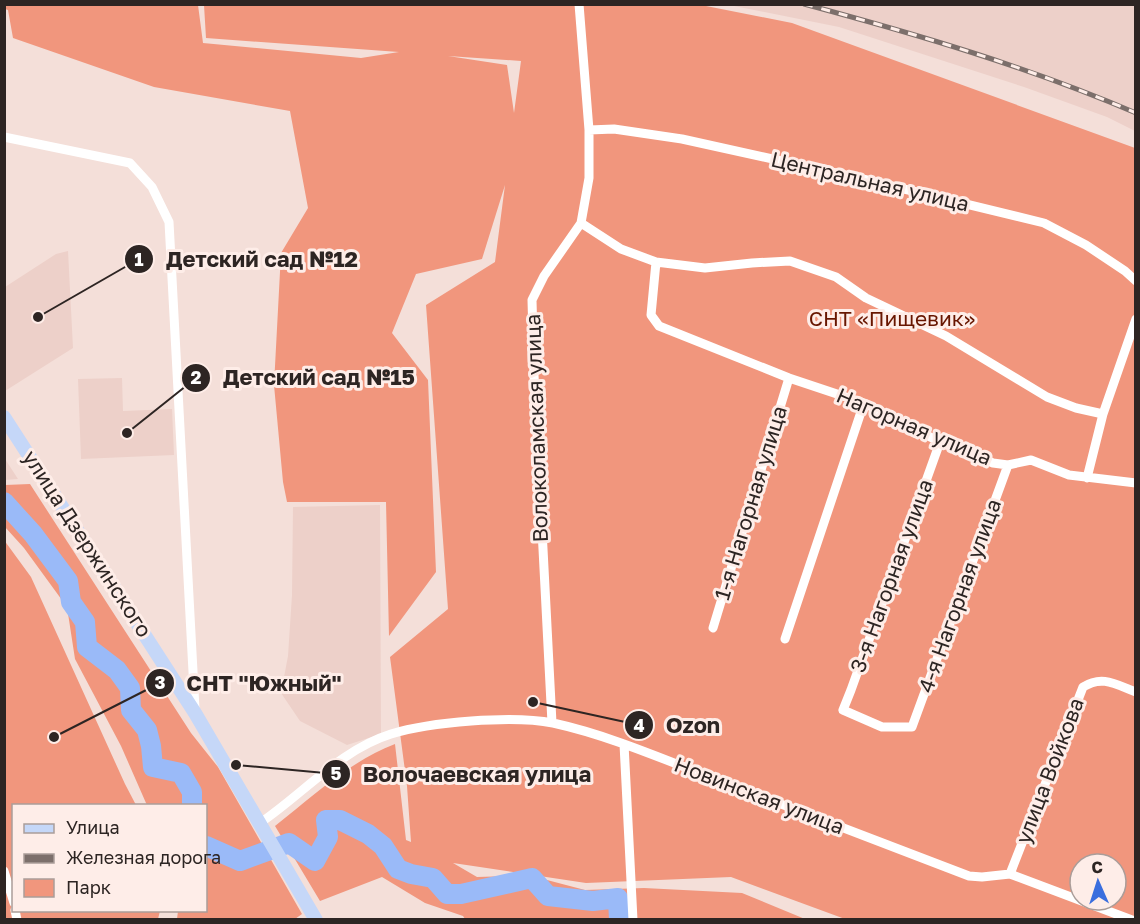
<svg xmlns="http://www.w3.org/2000/svg" width="1140" height="924" viewBox="0 0 1140 924" font-family="'Golos Text',sans-serif">
	<style>
		.built { fill: #edd0c9 }
		.green { fill: #f1967d; fill-rule: evenodd }
		.lines { fill: none; stroke-linecap: round; stroke-linejoin: round }
		.river { stroke: #9abaf8; stroke-width: 20 }
		.street { stroke: #fff; stroke-width: 9 }
		.primary { stroke: #c5d7f8; stroke-width: 14 }
		.rail-casing { stroke: #7c6f6b; stroke-width: 5 }
		.rail { stroke: #feede8; stroke-width: 3; stroke-dasharray: 9; stroke-linecap: butt }
		.labels { text-anchor: middle; stroke-width: 6; stroke-linejoin: round; paint-order: stroke }
		.street-label { font-size: 21px; fill: #2d2523; stroke: #feede8 }
		.park-label { font-size: 21px; fill: #681600; stroke: #feede8 }
		.leader { fill: none; stroke: #2d2523; stroke-width: 2 }
		.callout-dot { fill: #2d2523; stroke: #feede8; stroke-width: 2 }
		.mark-label { font-size: 18px; text-anchor: middle; font-weight: bold; fill: #fff }
		.callout-label { font-size: 22px; text-anchor: middle; font-weight: bold; fill: #2d2523; stroke: #feede8; stroke-width: 6; stroke-linejoin: round; paint-order: stroke }
	</style>
	<rect width="100%" height="100%" fill="#f4dfd9"/>
	<path class="built" d="M729,5H1135V131L1107,117L1024,87L839,27Z
		M68,251L73,348L5,391V287L56,254Z
		M122,378L123,411L172,409L174,455L81,459L78,379Z
		M4,459H5L18,479L5,480Z
		M380,505L381,734L347,745L300,721L281,693L288,656L292,595L293,507Z"/>
	<path class="green" d="M4,5H198L203,43L361,58L399,52L206,38L204,5H701L792,23L1135,148V919H845L731,877L586,883L453,863L477,877L510,876L547,880L585,890L644,888L742,893L805,919H465L463,916L425,903L382,877L320,901L275,826C313,796 349,762 395,744L406,840L411,842L407,786L390,657L448,609L426,305L495,262L505,185L482,259L416,274L392,333L428,380L436,572L389,636L386,502H287L283,482L274,385L281,253L308,208L290,111L154,87L13,38L8,10L5,9ZM448,56L521,61L514,113L507,65ZM1080,864H1116V900H1080Z
		M30,484L191,733L218,767L302,914L295,919H177L178,911L206,910V806H148L146,803L121,746L75,659L67,607L24,548L5,527V485Z
		M4,540L31,577L125,784L136,805L14,806V910L160,911L158,919H5Z"/>
	<g class="lines">
		<path class="river" d="M4,502L33,534L68,581L71,602L85,622L87,647L117,670L130,688L131,710L147,730L151,746L153,767L181,773L192,792V806
			M206,846L240,861L289,843L315,861L328,837L326,820H340L368,834L383,846L398,869L411,874L433,878L447,894H461L532,878L548,896L593,901L618,898L619,920"/>
		<path class="street" d="M589,130L614,129L682,139L867,180L1044,223L1086,245L1125,271L1136,281
			M4,137L130,163L152,187L169,222L195,709
			M581,223L621,249L656,262L705,268L752,263L790,261L836,277L866,298L946,336L1047,397L1076,408L1103,414
			M656,262L651,315L659,326L789,378L864,403L940,442L993,463L1008,465L1031,460L1069,475L1136,483
			M940,442L851,690L843,710L882,727H912L1008,465
			M1087,478L1103,414L1136,319
			M713,628L789,378
			M785,639L864,403
			M552,723L534,375L532,300L544,276L581,223L589,178V130L579,4
			M624,744L633,920
			M260,823C303,794 340,750 391,734C430,722 512,715 553,723C608,735 663,759 715,779C800,811 885,844 969,876L982,877L1010,874L1132,920
			M4,871L14,903
			M1010,874L1083,687C1102,675 1115,684 1136,692
			M15,910L17,920"/>
		<path class="primary" d="M4,417L195,713L316,920"/>
		<g class="rail-casing">
			<path id="rail" d="M804,4C916,34 1029,67 1136,113"/>
		</g>
		<use href="#rail" class="rail"/>
	</g>
	<g class="labels">
		<g class="street-label">
			<text transform="translate(870 182) rotate(13)" y="7">Центральная улица</text>
			<text transform="translate(914 427) rotate(23)" y="7">Нагорная улица</text>
			<text transform="translate(537 428) rotate(-92)" y="7">Волоколамская улица</text>
			<text transform="translate(751 503) rotate(-73)" y="7">1-я Нагорная улица</text>
			<text transform="translate(87 544) rotate(57)" y="7">улица Дзержинского</text>
			<text transform="translate(892 576) rotate(-70)" y="7">3-я Нагорная улица</text>
			<text transform="translate(960 596) rotate(-70)" y="7">4-я Нагорная улица</text>
			<text transform="translate(1050 771) rotate(-69)" y="7">улица Войкова</text>
			<text transform="translate(759 796) rotate(21)" y="7">Новинская улица</text>
		</g>
		<g class="park-label">
			<text x="892" y="326">СНТ «Пищевик»</text>
		</g>
	</g>
	<path class="leader" d="M38 317L139 259M127 433L196 378M54 737L160 683M533 702L639 725M236 765L336 774"/>
	<g class="callout-dot">
		<circle cx="38" cy="317" r="6"/>
		<circle cx="127" cy="433" r="6"/>
		<circle cx="54" cy="737" r="6"/>
		<circle cx="533" cy="702" r="6"/>
		<circle cx="236" cy="765" r="6"/>
		<circle cx="139" cy="259" r="15"/>
		<circle cx="196" cy="378" r="15"/>
		<circle cx="160" cy="683" r="15"/>
		<circle cx="639" cy="725" r="15"/>
		<circle cx="336" cy="774" r="15"/>
	</g>
	<g class="mark-label">
		<text x="139" y="266">1</text>
		<text x="196" y="384">2</text>
		<text x="160" y="689">3</text>
		<text x="639" y="732">4</text>
		<text x="336" y="780">5</text>
	</g>
	<g class="callout-label">
		<text x="262" y="267">Детский сад №12</text>
		<text x="319" y="385">Детский сад №15</text>
		<text x="264" y="691">СНТ "Южный"</text>
		<text x="693" y="733">Ozon</text>
		<text x="477" y="782">Волочаевская улица</text>
	</g>
	<rect width="1140" height="924" fill="none" stroke="#2d2523" stroke-width="12"/>
	<rect x="12" y="804" width="195" height="108" fill="#feede8" stroke="#aa9d99" stroke-width="1.5"/>
	<rect x="24" y="824" width="30" height="9" fill="#c5d7f8" stroke="#aa9d99" stroke-width="1.5"/>
	<text x="66" y="834" font-size="18" fill="#2d2523">Улица</text>
	<rect x="24" y="854" width="30" height="9" fill="#7c6f6b" stroke="#aa9d99" stroke-width="1.5"/>
	<text x="66" y="864" font-size="18" fill="#2d2523">Железная дорога</text>
	<rect x="24" y="879" width="30" height="18" fill="#f1967d" stroke="#aa9d99" stroke-width="1.5"/>
	<text x="66" y="894" font-size="18" fill="#2d2523">Парк</text>
	<g transform="translate(1098 882) rotate(357)"><circle r="28" fill="#feede8" stroke="#aa9d99" stroke-width="1.5"/>
	<path d="M0-4.5L10 22L0 15L-10 22Z" fill="#3a6ede"/>
	<text y="-9" font-size="16" font-weight="bold" text-anchor="middle" fill="#2d2523">С</text>
	</g>
</svg>
